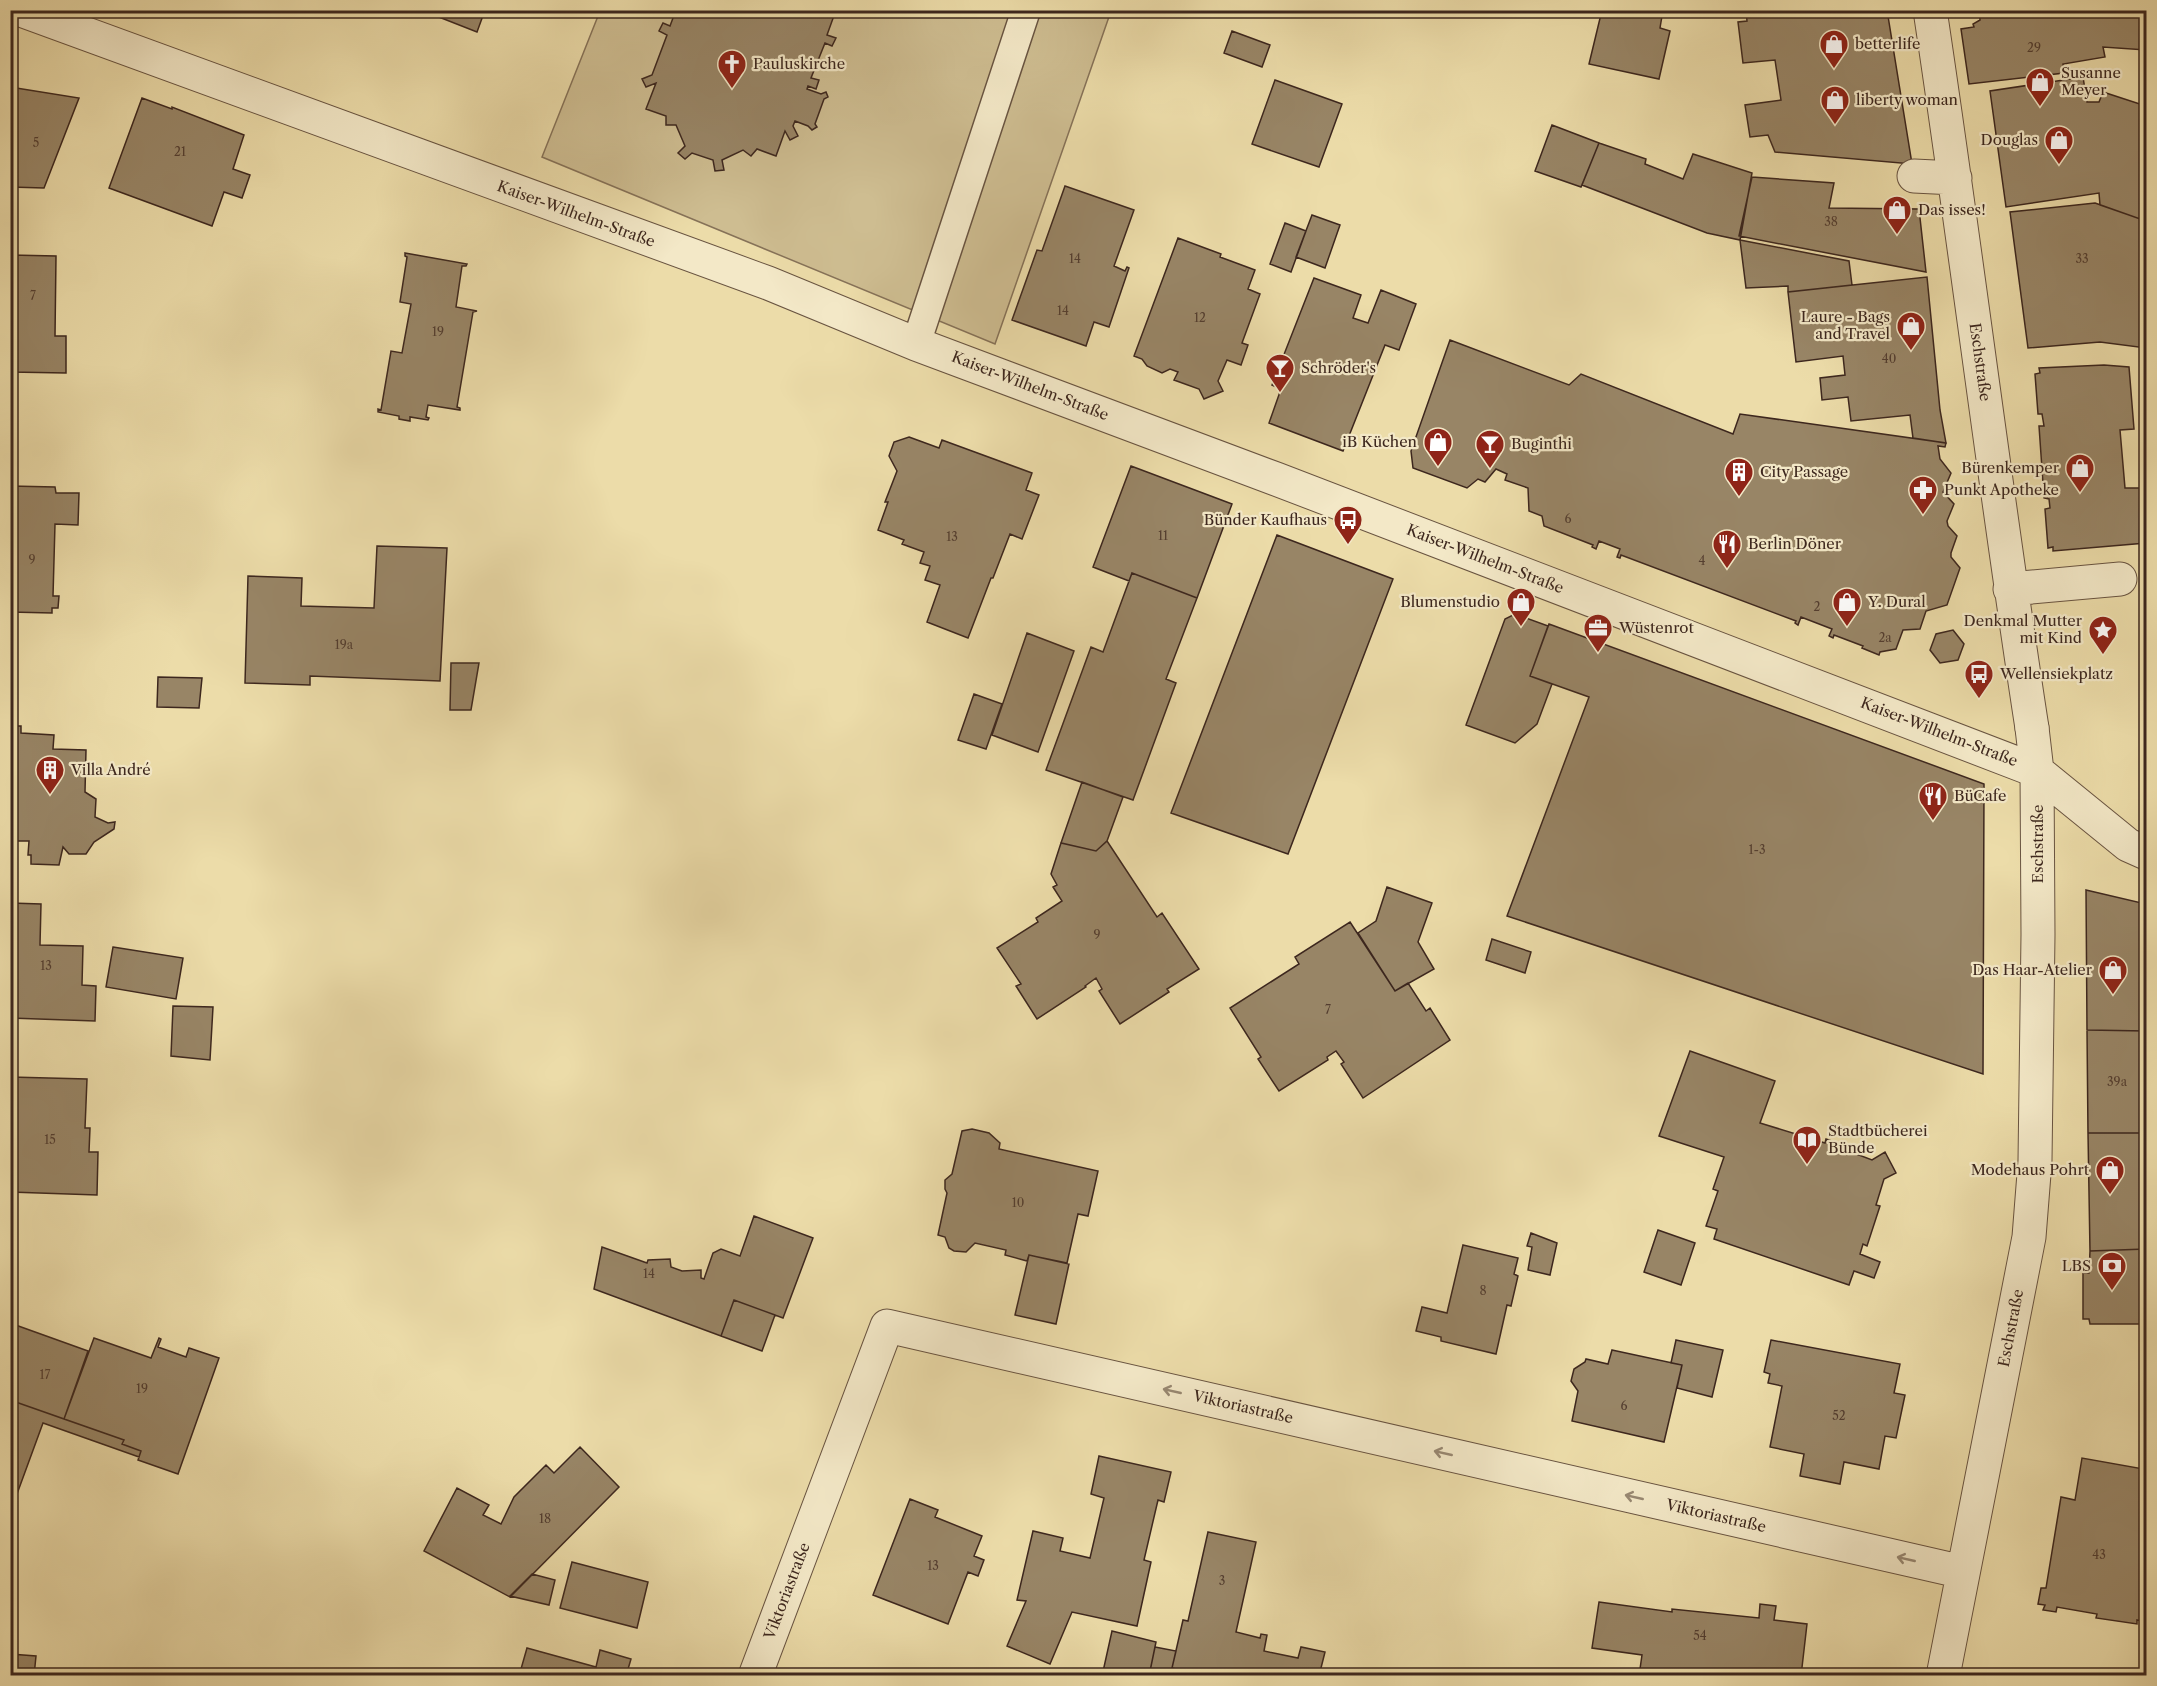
<svg xmlns="http://www.w3.org/2000/svg" width="2157" height="1686" viewBox="0 0 2157 1686" font-family="'Libre Caslon Text',serif">
	<style>
		.green { fill: #cebd91; stroke: #867258; stroke-width: 1.5 }
		.building { fill: #988566; stroke: #3d271e; stroke-width: 1.5 }
		.lines { fill: none; stroke-linecap: round; stroke-linejoin: round }
		.service-casing { stroke: #695441; stroke-width: 31 }
		.pedestrian-casing { stroke: #695441; stroke-width: 35 }
		.minor-casing { stroke: #695441; stroke-width: 35 }
		.service { stroke: #f3e8c7; stroke-width: 28 }
		.pedestrian { stroke: #f3e8c7; stroke-width: 33 }
		.minor { stroke: #f3e8c7; stroke-width: 33 }
		.oneway { stroke: #988872 }
		.labels { text-anchor: middle; stroke-width: 4.5; stroke-linejoin: round; paint-order: stroke }
		.number-label { font-size: 12px; fill: #543e30 }
		.poi-label { font-size: 15px; fill: #3d271e; stroke: #f3e8c7; text-anchor: start }
		.street-label { font-size: 15px; fill: #3d271e; stroke: #f3e8c7 }
	</style>
	<rect width="100%" height="100%" fill="#ecdca9"/>
	<filter id="stains"><feTurbulence type="fractalNoise" baseFrequency=".00333" numOctaves="4"/><feColorMatrix values="0 0 0 0 .2 0 0 0 0 .09 0 0 0 0 .02 0 0 0 .5 -.17"/></filter>
	<radialGradient id="worn" r=".72"><stop offset=".6" stop-color="#630" stop-opacity="0"/><stop offset="1" stop-color="#630" stop-opacity=".3"/></radialGradient>
	<path class="green" d="M600,11H1111L995,344L542,157Z"/>
	<path class="building" d="M421,10H485L477,32Z
		M676,10H836L827,35L836,38L832,46L825,43L811,78L819,80L816,89L808,86L807,89L821,94L826,92L828,97L824,99L815,124L817,127L812,130L808,126L795,121L793,126L798,136L790,140L785,131L776,156L757,149L751,156L743,150L722,160L724,170L715,171L713,160L692,153L685,159L678,153L685,146L676,125H666V116L646,109L656,83L646,87L642,79L652,75L667,35L659,31L663,23L670,26Z
		M1602,10H1663L1660,28L1670,31L1659,79L1589,64Z
		M1746,10H1887L1912,164L1775,152L1768,135L1750,137L1745,105L1781,100L1775,60L1743,63L1738,22L1747,21Z
		M1979,10H2146V50L2103,47L2105,57L2063,64L2064,73L1969,84L1961,29L1974,27L1973,24L1980,20Z
		M1232,31L1270,45L1262,67L1224,53Z
		M2083,77L2087,102H2099L2103,92L2146,106V221L2100,205L2099,193L2006,207L1990,91Z
		M1275,80L1342,104L1319,167L1252,144Z
		M10,87L79,98L44,188L10,187Z
		M142,98L172,109V107L244,135L233,169L250,175L242,198L224,192L212,226L109,188Z
		M1552,125L1599,143L1581,187L1535,171Z
		M1599,143L1646,159L1645,164L1683,179L1693,154L1752,173L1740,240L1707,233L1582,185Z
		M1752,177L1834,183L1829,208L1919,209L1926,272L1739,236Z
		M1065,186L1134,210L1114,266L1125,271L1127,267L1129,268L1109,327L1094,322L1086,346L1012,320L1037,250L1042,251Z
		M2095,203L2146,221V348L2100,342L2028,348L2010,212Z
		M1312,215L1340,225L1325,268L1296,257Z
		M1285,223L1306,231L1291,272L1270,264Z
		M1178,238L1221,254L1220,257L1255,270L1248,289L1260,294L1242,343L1248,345L1241,365L1227,360L1218,381L1223,391L1204,399L1199,389L1174,380L1178,372L1170,369L1162,373L1147,366L1142,359L1134,356Z
		M1740,240L1849,261L1852,285L1788,292V286L1746,288Z
		M405,253L467,264L466,266H462L456,307L477,311L473,312L457,407L460,408V410L428,405L426,417L429,418L428,420L410,417V421L399,419V416L378,412V409L381,410L391,351L402,353L411,304L400,302L407,257L405,256Z
		M10,255L56,256L55,336H66V373L10,372Z
		M1927,277L1940,410L1946,443L1913,438L1910,415L1851,421L1848,397L1822,400L1820,378L1845,375L1843,356L1796,362L1788,292Z
		M1314,278L1361,295L1353,318L1368,323L1381,290L1416,304L1399,350L1385,345L1343,451L1269,423L1281,389L1272,385Z
		M1450,340L1569,385L1581,374L1733,434L1740,414L1946,443L1945,447L1938,446L1940,459L1951,473L1943,492L1954,504L1947,521L1948,526L1957,536L1951,553V557L1960,568L1947,605L1926,611L1920,629L1903,630L1896,649L1880,652L1879,655L1862,648L1863,646L1834,635L1833,638L1829,636L1832,629L1801,617L1798,625L1795,623L1796,621L1621,555L1620,558L1617,557L1620,549L1599,541L1596,549L1592,547L1593,545L1544,526L1542,516L1529,511L1528,488L1505,480L1507,474L1496,469L1485,482L1478,479L1467,488L1413,468L1411,451Z
		M2104,365L2129,367L2134,429L2120,430L2125,488H2146V543L2053,551V547L2048,548L2045,509L2050,508L2049,499L2044,498L2039,426H2044L2042,414H2038L2035,374L2040,373L2039,368Z
		M909,437L939,448L942,440L1032,473L1026,490L1039,495L1022,539L1010,534L993,578H991L968,638L927,622L940,585L925,580L930,566L920,563L924,552L902,544L904,540L878,530L888,502H885L897,471L889,456L894,442Z
		M1131,466L1232,504L1197,598L1132,573L1129,581L1093,567Z
		M10,486L55,487L56,493H79L78,525L55,524L53,596H59L58,608H52V613L10,612Z
		M1277,535L1393,579L1288,854L1171,813Z
		M377,546L447,548L440,681L310,676V685L245,683L248,576L302,578L301,606L374,608Z
		M1132,573L1197,598L1166,679L1176,683L1133,800L1046,770L1091,647L1103,652Z
		M1515,614L1548,626L1530,676L1552,684L1537,724L1515,743L1466,725L1505,619Z
		M1549,624L1984,784L1983,1074L1507,916L1589,697L1530,676Z
		M1953,630L1964,644L1958,660L1940,663L1930,650L1936,634Z
		M1027,633L1074,651L1038,752L992,735Z
		M451,663H479L471,710H450Z
		M158,677L202,678L199,708L157,707Z
		M974,694L1002,704L986,749L958,740Z
		M10,726H21V733L54,735L53,749L86,750L85,792L96,799L95,817L108,823L115,822L114,829L94,842L86,854H69L63,847L59,865L31,864V855H28L29,841H10Z
		M1082,782L1123,797L1107,841L1096,851L1061,843Z
		M1107,841L1157,917L1162,913L1199,969L1167,989L1169,992L1120,1024L1099,991L1102,989L1096,978L1085,986L1086,987L1037,1019L1016,986L1021,984L997,948L1038,922L1036,918L1062,901L1053,887L1057,885L1051,874L1061,843L1096,851Z
		M1387,887L1432,903L1418,942L1434,969L1395,991L1358,933L1376,921Z
		M2086,890L2146,904V1031L2087,1030Z
		M10,903L41,904L40,945L83,946L82,985L96,986L95,1021L10,1018Z
		M1350,922L1395,991L1408,983L1426,1011L1430,1008L1450,1040L1363,1098L1341,1064L1344,1062L1336,1051L1327,1057L1328,1060L1279,1091L1258,1059L1261,1057L1230,1008L1299,964L1295,957Z
		M1492,939L1531,952L1525,973L1486,960Z
		M113,947L183,958L176,999L106,987Z
		M173,1006L213,1007L210,1060L171,1056Z
		M2087,1030L2146,1031V1133H2088Z
		M1690,1051L1775,1081L1760,1123L1825,1143L1826,1139L1852,1148L1851,1152L1872,1160L1885,1152L1896,1173L1884,1179L1876,1205L1880,1206L1867,1246L1863,1244L1860,1254L1880,1262L1874,1278L1854,1271L1849,1285L1714,1239L1717,1229L1706,1226L1718,1191L1713,1189L1724,1157L1659,1136Z
		M10,1077L87,1079L85,1128H90L89,1152H98L97,1195L10,1192Z
		M972,1129L989,1133L1000,1143L999,1149L1098,1171L1088,1216L1078,1214L1067,1263L1029,1255L1027,1261L1005,1255L1006,1250L975,1243L966,1252L954,1251L949,1248L945,1237L938,1235L947,1193L945,1189V1180L952,1174L962,1131Z
		M2088,1133H2146V1249L2090,1251Z
		M754,1216L813,1238L783,1318L734,1300L721,1336L594,1289L602,1247L647,1263L648,1260L670,1259L671,1267L682,1271L701,1270V1278L704,1279L713,1253L721,1249L740,1256Z
		M1658,1230L1695,1243L1681,1285L1644,1272Z
		M1531,1233L1557,1243L1550,1275L1528,1270L1532,1247L1527,1246Z
		M1463,1245L1518,1258L1514,1274L1518,1276L1511,1306L1507,1305L1496,1354L1441,1341V1337L1416,1331L1422,1307L1447,1313Z
		M2146,1249V1324H2090L2089,1319H2083V1273H2089L2090,1251Z
		M1029,1255L1069,1264L1056,1324L1015,1315Z
		M734,1300L775,1315L762,1351L721,1336Z
		M10,1323L88,1351L64,1419L10,1400Z
		M94,1338L151,1358L159,1338L161,1339L158,1347L186,1357L189,1348L219,1358L178,1474L138,1460L141,1451L122,1444L124,1440L64,1419Z
		M1676,1340L1723,1350L1712,1397L1677,1388L1682,1365L1671,1363Z
		M1771,1340L1900,1364L1894,1393L1905,1395L1896,1438L1885,1436L1879,1469L1844,1462L1840,1484L1800,1476L1804,1454L1770,1447L1782,1386L1768,1383L1770,1374L1764,1372Z
		M1612,1350L1682,1365L1664,1442L1572,1421L1578,1391L1571,1381L1574,1369L1585,1362L1586,1359L1608,1364Z
		M10,1400L124,1440L122,1444L141,1451L139,1457L43,1423L10,1513Z
		M580,1447L619,1487L510,1597L424,1551L457,1488L489,1505L483,1515L501,1524L514,1497L546,1465L554,1473Z
		M2146,1453V1622L2137,1620V1624L2096,1618L2097,1614L2057,1607L2056,1612L2043,1610L2045,1605L2038,1604L2041,1588H2046L2061,1497L2075,1500L2082,1458L2143,1469Z
		M1099,1456L1171,1472L1164,1502L1158,1500L1144,1560L1151,1562L1137,1626L1072,1612L1050,1664L1007,1646L1026,1601L1017,1600L1033,1531L1063,1538L1060,1551L1090,1558L1104,1498L1091,1494Z
		M910,1499L938,1510L935,1517L982,1536L974,1556L984,1560L978,1576L968,1572L948,1624L873,1595Z
		M1208,1532L1256,1542L1236,1632L1260,1638L1261,1634L1267,1635L1264,1651L1298,1658L1301,1647L1325,1652L1319,1676H1205L1172,1668L1183,1620L1188,1621Z
		M572,1562L648,1582L637,1628L560,1608Z
		M532,1574L555,1580L549,1605L510,1596Z
		M1599,1602L1672,1612V1609L1759,1618L1760,1604L1776,1606L1774,1620L1807,1624L1801,1676H1639L1642,1655L1592,1648Z
		M1112,1631L1156,1642L1149,1676H1102Z
		M1155,1647L1176,1651L1172,1668L1174,1669L1173,1676H1149Z
		M527,1648L596,1667L600,1650L631,1659L626,1676H519Z
		M10,1654L36,1656L34,1676H10Z"/>
	<g class="lines">
		<g class="service-casing">
			<path id="service" d="M916,344L1026,10"/>
		</g>
		<g class="pedestrian-casing">
			<path id="pedestrian" d="M1930,10C1966,249 1995,489 2032,728
				M1914,176L1955,178
				M2010,589L2120,579"/>
		</g>
		<g class="minor-casing">
			<path id="minor" d="M21,10L768,283L916,344L1276,479L2037,771L2128,845L2146,853
				M755,1676L887,1326L1963,1572
				M1943,1676L2029,1237L2035,1161L2038,935L2037,771L2032,728"/>
		</g>
		<use href="#service" class="service"/>
		<use href="#pedestrian" class="pedestrian"/>
		<use href="#minor" class="minor"/>
	</g>
	<defs><path id="oneway-shaft" d="M-6 0H5M1.5-3L5.5 0L1.5 3" fill="none" stroke-width="1.6" stroke-linecap="round" stroke-linejoin="round" transform="scale(1.5)"/></defs>
	<g class="oneway">
		<use href="#oneway-shaft" transform="translate(1172 1391) rotate(-167)"/>
		<use href="#oneway-shaft" transform="translate(1443 1453) rotate(-167)"/>
		<use href="#oneway-shaft" transform="translate(1634 1497) rotate(-167)"/>
		<use href="#oneway-shaft" transform="translate(1906 1559) rotate(-167)"/>
	</g>
	<defs>
		<g id="shop-pin" transform="scale(1.5)"><path d="M0 17L-7.5 6A9.5 9.5 0 1 1 7.5 6Z" fill="#8f2418" stroke="#f3e8c7"/><path d="M-5-2.5h2.3a2.7 3.5 0 0 1 5.4 0H5L5.5 6h-11ZM-1.5-2.5h3a1.5 2.3 0 0 0-3 0Z" fill="#fff"/></g>
		<g id="church-pin" transform="scale(1.5)"><path d="M0 17L-7.5 6A9.5 9.5 0 1 1 7.5 6Z" fill="#8f2418" stroke="#f3e8c7"/><path d="M-1.2-6h2.4v3.5h3.3v2.4h-3.3V6h-2.4V-.1h-3.3v-2.4h3.3Z" fill="#fff"/></g>
		<g id="bar-pin" transform="scale(1.5)"><path d="M0 17L-7.5 6A9.5 9.5 0 1 1 7.5 6Z" fill="#8f2418" stroke="#f3e8c7"/><path d="M-6-5H6L.8 .8V4.5H3.5V6h-7V4.5H-.8V.8Z" fill="#fff"/></g>
		<g id="building-pin" transform="scale(1.5)"><path d="M0 17L-7.5 6A9.5 9.5 0 1 1 7.5 6Z" fill="#8f2418" stroke="#f3e8c7"/><path d="M-4-6H4V6H1V3H-1V6H-4ZM-2.5-4.3h1.7v1.8h-1.7ZM.8-4.3h1.7v1.8H.8ZM-2.5-1h1.7V.8h-1.7ZM.8-1h1.7V.8H.8Z" fill="#fff"/></g>
		<g id="pharmacy-pin" transform="scale(1.5)"><path d="M0 17L-7.5 6A9.5 9.5 0 1 1 7.5 6Z" fill="#8f2418" stroke="#f3e8c7"/><path d="M-2-6h4v4h4v4h-4v4h-4v-4h-4v-4h4Z" fill="#fff"/></g>
		<g id="bus-pin" transform="scale(1.5)"><path d="M0 17L-7.5 6A9.5 9.5 0 1 1 7.5 6Z" fill="#8f2418" stroke="#f3e8c7"/><path d="M-5-6H5V4H4V6H2V4H-2V6H-4V4H-5ZM-3.5-4V0h7V-4ZM-3.5 1.2v1.5H-2V1.2ZM2 1.2v1.5H3.5V1.2Z" fill="#fff"/></g>
		<g id="restaurant-pin" transform="scale(1.5)"><path d="M0 17L-7.5 6A9.5 9.5 0 1 1 7.5 6Z" fill="#8f2418" stroke="#f3e8c7"/><path d="M-5-6h1v4h1v-4h1v4h1v-4h1v5L-1.5 .5V6h-2V.5L-5-1ZM5-6V6H3V1.5H1.5Q1.5-4 5-6Z" fill="#fff"/></g>
		<g id="office-pin" transform="scale(1.5)"><path d="M0 17L-7.5 6A9.5 9.5 0 1 1 7.5 6Z" fill="#8f2418" stroke="#f3e8c7"/><path d="M-6-3h4V-5.5h4V-3h4V5H-6ZM-1-4.5V-3h2v-1.5ZM-6 0V1H6V0Z" fill="#fff"/></g>
		<g id="sight-pin" transform="scale(1.5)"><path d="M0 17L-7.5 6A9.5 9.5 0 1 1 7.5 6Z" fill="#8f2418" stroke="#f3e8c7"/><path d="M0-6L1.8-2.2L6-1.7L2.9 1.2L3.7 5.4L0 3.3L-3.7 5.4L-2.9 1.2L-6-1.7L-1.8-2.2Z" fill="#fff"/></g>
		<g id="library-pin" transform="scale(1.5)"><path d="M0 17L-7.5 6A9.5 9.5 0 1 1 7.5 6Z" fill="#8f2418" stroke="#f3e8c7"/><path d="M-6-4Q-3-5.5-.7-3.5V5Q-3 3-6 4ZM6-4Q3-5.5 .7-3.5V5Q3 3 6 4Z" fill="#fff"/></g>
		<g id="bank-pin" transform="scale(1.5)"><path d="M0 17L-7.5 6A9.5 9.5 0 1 1 7.5 6Z" fill="#8f2418" stroke="#f3e8c7"/><path d="M-6-4H6V4H-6ZM0-2.3a2.3 2.3 0 1 0 0 4.6a2.3 2.3 0 1 0 0-4.6Z" fill="#fff"/></g>
	</defs>
	<g fill-rule="evenodd">
		<use href="#shop-pin" x="1834" y="44"/>
		<use href="#church-pin" x="732" y="64"/>
		<use href="#shop-pin" x="2040" y="82"/>
		<use href="#shop-pin" x="1835" y="100"/>
		<use href="#shop-pin" x="2059" y="140"/>
		<use href="#shop-pin" x="1897" y="210"/>
		<use href="#shop-pin" x="1911" y="326"/>
		<use href="#bar-pin" x="1280" y="368"/>
		<use href="#shop-pin" x="1438" y="442"/>
		<use href="#bar-pin" x="1490" y="444"/>
		<use href="#shop-pin" x="2080" y="468"/>
		<use href="#building-pin" x="1739" y="472"/>
		<use href="#pharmacy-pin" x="1923" y="490"/>
		<use href="#bus-pin" x="1348" y="520"/>
		<use href="#restaurant-pin" x="1727" y="544"/>
		<use href="#shop-pin" x="1521" y="602"/>
		<use href="#shop-pin" x="1847" y="602"/>
		<use href="#office-pin" x="1598" y="628"/>
		<use href="#sight-pin" x="2103" y="630"/>
		<use href="#bus-pin" x="1979" y="674"/>
		<use href="#building-pin" x="50" y="770"/>
		<use href="#restaurant-pin" x="1933" y="796"/>
		<use href="#shop-pin" x="2113" y="970"/>
		<use href="#library-pin" x="1807" y="1140"/>
		<use href="#shop-pin" x="2110" y="1170"/>
		<use href="#bank-pin" x="2112" y="1266"/>
	</g>
	<g class="labels">
		<g class="number-label">
			<text x="2034" y="52">29</text>
			<text x="36" y="147">5</text>
			<text x="180" y="156">21</text>
			<text x="1831" y="226">38</text>
			<text x="1075" y="263">14</text>
			<text x="2082" y="263">33</text>
			<text x="33" y="300">7</text>
			<text x="1063" y="315">14</text>
			<text x="1200" y="322">12</text>
			<text x="438" y="336">19</text>
			<text x="1889" y="363">40</text>
			<text x="1568" y="523">6</text>
			<text x="1163" y="540">11</text>
			<text x="952" y="541">13</text>
			<text x="32" y="564">9</text>
			<text x="1702" y="565">4</text>
			<text x="1817" y="611">2</text>
			<text x="1885" y="642">2a</text>
			<text x="344" y="649">19a</text>
			<text x="1757" y="854">1-3</text>
			<text x="1097" y="939">9</text>
			<text x="46" y="970">13</text>
			<text x="1328" y="1014">7</text>
			<text x="2117" y="1086">39a</text>
			<text x="50" y="1144">15</text>
			<text x="1018" y="1207">10</text>
			<text x="649" y="1278">14</text>
			<text x="1483" y="1295">8</text>
			<text x="45" y="1379">17</text>
			<text x="142" y="1393">19</text>
			<text x="1624" y="1410">6</text>
			<text x="1839" y="1420">52</text>
			<text x="545" y="1523">18</text>
			<text x="2099" y="1559">43</text>
			<text x="933" y="1570">13</text>
			<text x="1222" y="1585">3</text>
			<text x="1700" y="1640">54</text>
		</g>
		<g class="poi-label">
			<text x="1855" y="49">betterlife</text>
			<text x="753" y="69">Pauluskirche</text>
			<text x="2061" y="78">Susanne<tspan x="2061" dy="17">Meyer</tspan></text>
			<text x="1856" y="105">liberty woman</text>
			<text x="2038" y="145" text-anchor="end">Douglas</text>
			<text x="1918" y="215">Das isses!</text>
			<text x="1890" y="322" text-anchor="end">Laure - Bags<tspan x="1890" dy="17">and Travel</tspan></text>
			<text x="1301" y="373">Schröder's</text>
			<text x="1417" y="447" text-anchor="end">iB Küchen</text>
			<text x="1511" y="449">Buginthi</text>
			<text x="2059" y="473" text-anchor="end">Bürenkemper</text>
			<text x="1760" y="477">City Passage</text>
			<text x="1944" y="495">Punkt Apotheke</text>
			<text x="1327" y="525" text-anchor="end">Bünder Kaufhaus</text>
			<text x="1748" y="549">Berlin Döner</text>
			<text x="1500" y="607" text-anchor="end">Blumenstudio</text>
			<text x="1868" y="607">Y. Dural</text>
			<text x="2082" y="626" text-anchor="end">Denkmal Mutter<tspan x="2082" dy="17">mit Kind</tspan></text>
			<text x="1619" y="633">Wüstenrot</text>
			<text x="2000" y="679">Wellensiekplatz</text>
			<text x="71" y="775">Villa André</text>
			<text x="1954" y="801">BüCafe</text>
			<text x="2092" y="975" text-anchor="end">Das Haar-Atelier</text>
			<text x="1828" y="1136">Stadtbücherei<tspan x="1828" dy="17">Bünde</tspan></text>
			<text x="2089" y="1175" text-anchor="end">Modehaus Pohrt</text>
			<text x="2091" y="1271" text-anchor="end">LBS</text>
		</g>
		<g class="street-label">
			<text transform="translate(576 214) rotate(20)" y="5">Kaiser-Wilhelm-Straße</text>
			<text transform="translate(1980 362) rotate(82)" y="5">Eschstraße</text>
			<text transform="translate(1030 386) rotate(21)" y="5">Kaiser-Wilhelm-Straße</text>
			<text transform="translate(1485 559) rotate(21)" y="5">Kaiser-Wilhelm-Straße</text>
			<text transform="translate(1939 732) rotate(21)" y="5">Kaiser-Wilhelm-Straße</text>
			<text transform="translate(2038 844) rotate(-90)" y="5">Eschstraße</text>
			<text transform="translate(2011 1328) rotate(-79)" y="5">Eschstraße</text>
			<text transform="translate(1243 1407) rotate(13)" y="5">Viktoriastraße</text>
			<text transform="translate(1716 1516) rotate(13)" y="5">Viktoriastraße</text>
			<text transform="translate(787 1591) rotate(-69)" y="5">Viktoriastraße</text>
		</g>
	</g>
	<rect width="2157" height="1686" fill="none" stroke="#ecdca9" stroke-width="36"/>
	<rect x="12" y="12" width="2133" height="1662" fill="none" stroke="#3d271e" stroke-width="3"/>
	<rect x="18" y="18" width="2121" height="1650" fill="none" stroke="#3d271e" stroke-width="1.5"/>
	<rect width="100%" height="100%" filter="url(#stains)"/>
	<rect width="100%" height="100%" fill="url(#worn)"/>
</svg>
